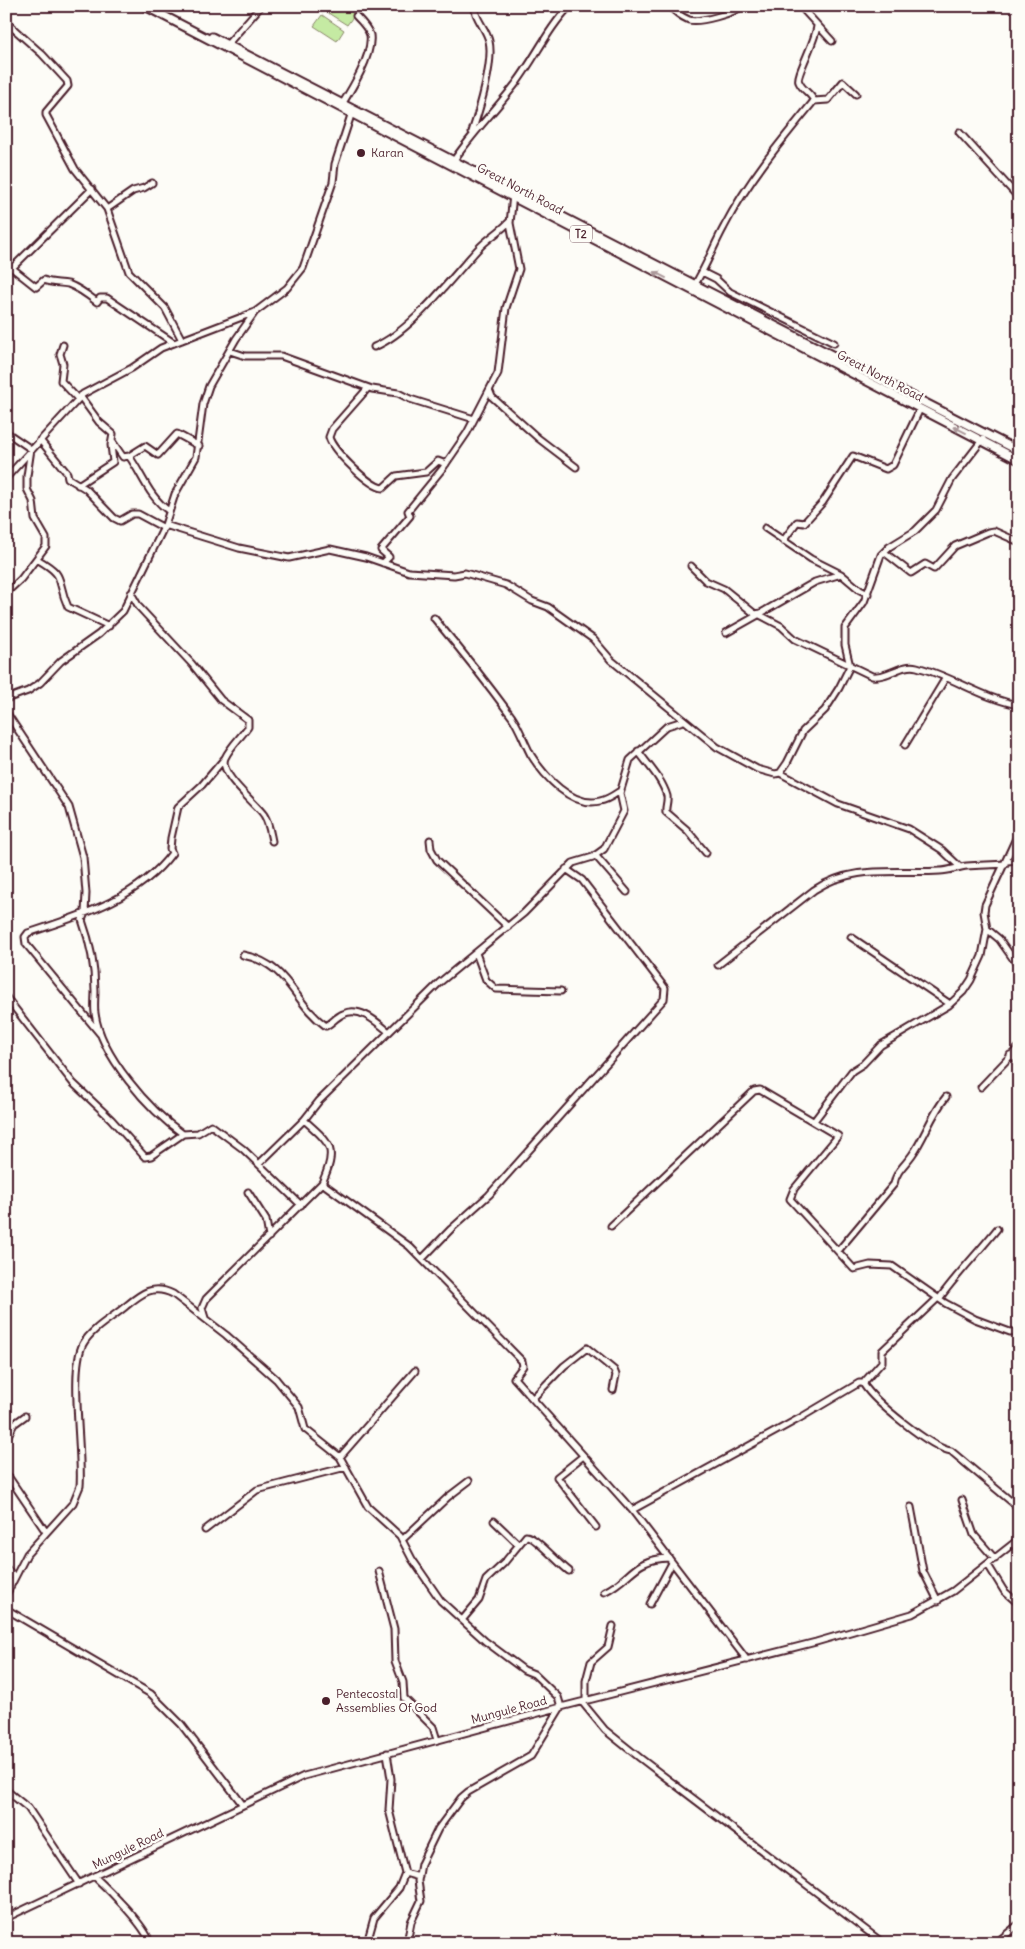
<svg xmlns="http://www.w3.org/2000/svg" width="1025" height="1949" viewBox="0 0 1025 1949" font-family="Delius,sans-serif">
	<style>
		.green { fill: #c5eaa3; stroke: #888467 }
		.lines { fill: none; stroke-linecap: round; stroke-linejoin: round }
		.minor-casing { stroke: #4a1f2b; stroke-width: 9 }
		.highway-casing { stroke: #4a1f2b; stroke-width: 11 }
		.minor { stroke: #fdfcf7; stroke-width: 5 }
		.highway { stroke: #fdfcf7; stroke-width: 7 }
		.oneway { fill: #ac999b }
		.poi-dot { fill: #4a1f2b; stroke: #fdfcf7; stroke-width: 2 }
		.labels { text-anchor: middle; stroke-width: 5; stroke-linejoin: round; paint-order: stroke }
		.shield { fill: #fdfcf7; stroke: #806168; stroke-width: 1 }
		.shield-label { font-size: 11px; font-weight: bold; fill: #4a1f2b }
		.poi-label { font-size: 12px; fill: #4a1f2b; stroke: #fdfcf7; text-anchor: start }
		.street-label { font-size: 12px; fill: #4a1f2b; stroke: #fdfcf7 }
	</style>
	<rect width="100%" height="100%" fill="#fdfcf7"/>
	<filter id="ink" filterUnits="userSpaceOnUse"><feTurbulence type="fractalNoise" baseFrequency=".02" numOctaves="2"/><feDisplacementMap in="SourceGraphic" scale="10" xChannelSelector="R" yChannelSelector="G"/><feConvolveMatrix kernelMatrix="1 2 1 2 8 2 1 2 1" color-interpolation-filters="sRGB"/></filter>
	<g filter="url(#ink)">
		<path class="green" d="M327,6H342L355,14L347,25L325,11Z
			M322,15L344,30L337,41L314,26Z"/>
		<g class="lines">
			<g class="minor-casing">
				<path id="minor" d="M670,6C675,12 682,17 689,20C699,23 735,13 742,6
					M800,6L832,41
					M6,22L42,54L67,81L68,86L46,112V115L75,169L107,209L129,272L165,308L182,340
					M225,47L261,6
					M814,101C811,93 802,90 799,82C795,76 817,39 817,25
					M341,106C351,90 373,55 370,35C368,28 361,21 356,16
					M472,132C479,111 494,62 489,41C486,28 475,19 474,6
					M959,132L1019,198
					M452,163C471,134 496,110 517,82C535,58 549,27 570,6
					M92,189L12,268L36,287L44,280C52,284 60,282 68,284C79,288 88,295 97,302L100,298H107L174,343
					M107,209L133,191L144,188L152,183
					M702,272L716,279L730,292L834,343
					M694,286C706,267 713,247 724,227C747,182 781,141 814,101L828,100L843,82L856,94
					M63,345L60,354L63,364L61,381L77,398
					M374,347C411,332 451,278 478,249C488,238 500,232 510,221
					M230,351L245,356H281L372,389L398,393L410,399L474,419
					M368,388L332,429L329,437C332,450 370,487 383,488L396,476L426,472L438,461L446,464
					M490,392L492,397L538,438L576,467
					M6,432L31,449L27,476V489L33,501L35,519L46,538V546L21,579L6,593
					M40,440L67,473L68,478L86,489L114,518L120,521L132,514H138L164,528
					M112,441L123,457L129,456C143,476 149,497 169,511
					M129,456L145,446L158,455L177,434L199,446
					M6,478L83,394L132,368L161,348L255,312
					M78,485L113,462L111,445L113,434L99,422L80,396
					M165,525L239,548L289,558L330,549L366,557L409,572L454,575L465,573L506,585L532,601L548,607L593,639L611,660L717,747L757,769L775,774L780,773L787,763L803,731L825,710L839,688L850,666L845,645V628L864,602L881,555L889,547L915,531L936,510L952,479L983,439
					M765,528L811,559L841,574
					M783,541L797,522L804,523L823,502L853,456L886,469L893,465L920,409
					M884,552L911,573L925,564L934,569L955,546L988,532L994,531L1019,542
					M37,559C68,577 55,578 68,607L109,626
					M383,563L389,557L381,550L410,516L408,511L443,468L467,433L498,373L506,308L519,269L510,223L513,195
					M691,566L706,581L724,589L755,614L761,613L815,582L841,574L860,590L868,594
					M131,593L139,607L192,664L221,700L248,720V727C241,737 230,747 225,758C218,774 256,803 264,815C269,823 270,832 272,841
					M758,614L781,626L795,639L872,676C889,678 901,663 917,667C952,676 983,699 1019,705
					M434,618C461,650 487,683 512,717C520,729 524,742 531,755C544,776 572,808 600,801C607,800 614,795 620,791
					M726,633L758,615
					M6,699L28,691L40,683L61,661L99,634L123,611L165,525L175,494L196,457L203,404L209,386L236,339L255,312L287,288L303,268L333,182L335,164L352,112
					M6,712L69,807L83,857L86,893L85,913L82,920C90,942 95,967 95,991C95,998 94,1006 95,1013C100,1055 150,1111 183,1134
					M905,745L945,679
					M638,751C648,765 662,779 667,796C668,802 665,807 666,812L687,830L706,853
					M780,773L838,804L909,829L942,850L960,867
					M1019,832L985,905L984,912L987,929L999,939L1019,967
					M430,840L431,849L437,860L508,927
					M595,855L627,892
					M1007,861L1019,860
					M851,937L950,1004
					M476,953L486,980L496,989L561,991
					M243,955C290,964 292,1002 326,1026C332,1023 336,1017 343,1014C360,1006 377,1022 389,1032
					M718,965L814,890C853,864 896,874 940,871C949,871 958,867 967,866C980,865 992,865 1005,864
					M6,997L73,1083L111,1119L145,1157L151,1156L183,1134L198,1133L211,1125L243,1149L301,1205
					M100,1034L26,944L25,937L28,933C80,916 138,899 172,853L170,849L171,838L178,807L202,785L225,758
					M1010,1055L1019,1061
					M981,1087L1019,1047
					M814,1121L852,1071L863,1064L881,1045L949,1005L963,992L971,980L982,956L987,929
					M259,1164L304,1120L319,1101L439,983L524,913L573,863L593,857L604,849L624,811L620,793L630,760L667,726L683,721
					M322,1183L409,1246L522,1361L523,1366L514,1378L632,1510L747,1660
					M248,1192L266,1220L269,1237
					M611,1226L754,1091L760,1090L838,1136L794,1189L790,1199L854,1269L870,1265L892,1266L945,1303L975,1319L1010,1332L1019,1331
					M838,1251L894,1184C896,1171 905,1165 912,1155C925,1137 931,1115 946,1097
					M422,1259L451,1229L489,1195L664,999L665,988L582,880L566,869
					M938,1298L882,1351V1362L865,1381L864,1385C875,1402 931,1448 951,1451L1019,1508
					M939,1299C957,1274 978,1253 997,1229
					M205,1318L202,1308L206,1299L322,1183C338,1148 331,1144 304,1120
					M533,1398L564,1366L587,1348L614,1370L616,1375L613,1390
					M6,1439L14,1424L25,1416
					M340,1457L415,1371
					M582,1457L557,1477L596,1527
					M6,1473L46,1532
					M962,1500L974,1535L995,1559
					M911,1507L923,1571L938,1601
					M632,1510L800,1418L859,1383H864
					M494,1521L518,1544
					M205,1530L257,1490L346,1467
					M402,1540L448,1497L469,1481
					M988,1565L1004,1591L1019,1604
					M6,1568L14,1577
					M379,1571L394,1629L395,1661L403,1682L404,1698L433,1727L437,1740
					M604,1592C632,1579 632,1559 669,1558
					M6,1595L27,1554L73,1503L80,1486C83,1453 69,1370 83,1344C92,1328 112,1318 126,1306C142,1293 153,1284 173,1294L226,1335L276,1379L299,1407L305,1429L340,1457L368,1507L400,1536L412,1559L441,1601L485,1641L524,1670L534,1674L558,1697L561,1707L531,1756L468,1792L461,1798L438,1829L421,1864L418,1881L421,1901L411,1922L407,1943
					M650,1604L672,1563
					M6,1609L151,1694L181,1724L243,1805
					M463,1619L479,1600L486,1580L504,1563L526,1536C534,1535 559,1564 569,1571
					M586,1701V1681L591,1662L608,1647L613,1626
					M582,1702L605,1730L640,1758L883,1943
					M6,1790L28,1808L79,1884
					M405,1873L419,1877
					M94,1876C108,1889 146,1926 150,1943
					M6,1918L304,1776L561,1707L816,1642L912,1614L953,1591L1019,1539
					M367,1943L374,1918L399,1888L405,1873L389,1810L391,1779L387,1753
					M996,1943L1019,1924"/>
			</g>
			<g class="highway-casing">
				<path id="highway" d="M145,6L1019,460
					M212,37L1019,451"/>
			</g>
			<use href="#minor" class="minor"/>
			<use href="#highway" class="highway"/>
		</g>
		<defs><path id="oneway-solid" d="M-6-.8H1V-3.2L6.5 0L1 3.2V.8H-6Z" transform="scale(1.25)"/></defs>
		<g class="oneway">
			<use href="#oneway-solid" transform="translate(660 275) rotate(-153)"/>
			<use href="#oneway-solid" transform="translate(960 430) rotate(-153)"/>
		</g>
	</g>
	<g class="poi-dot">
		<circle cx="361" cy="153" r="5"/>
		<circle cx="326" cy="1701" r="5"/>
	</g>
	<g class="labels">
		<rect class="shield" x="570" y="225.5" width="22" height="17" rx="4"/>
		<g class="shield-label">
			<text x="581" y="238">T2</text>
		</g>
		<g class="poi-label">
			<text x="371" y="157">Karan</text>
			<text x="336" y="1698">Pentecostal<tspan x="336" dy="14">Assemblies Of God</tspan></text>
		</g>
		<g class="street-label">
			<text transform="translate(520 189) rotate(28)" y="4">Great North Road</text>
			<text transform="translate(880 376) rotate(28)" y="4">Great North Road</text>
			<text transform="translate(509 1710) rotate(-15)" y="4">Mungule Road</text>
			<text transform="translate(128 1849) rotate(-26)" y="4">Mungule Road</text>
		</g>
	</g>
	<rect width="1025" height="1949" fill="none" stroke="#fdfcf7" stroke-width="25"/>
	<rect x="12" y="12" width="1000" height="1924" fill="none" stroke="#4a1f2b" stroke-width="2" filter="url(#ink)"/>
</svg>
